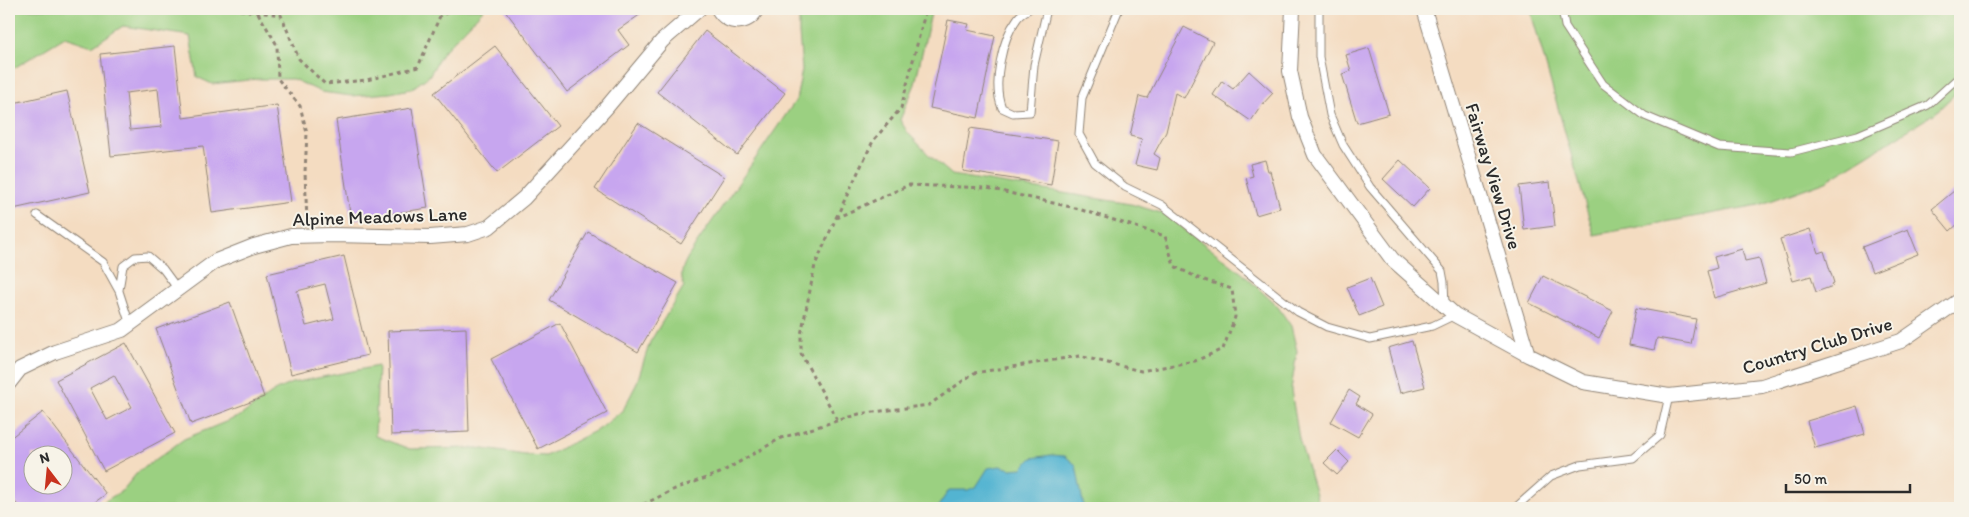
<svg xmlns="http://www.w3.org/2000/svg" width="1969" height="517" viewBox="0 0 1969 517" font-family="Itim,sans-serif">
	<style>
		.green { fill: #9bd081; stroke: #637e56 }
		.water { fill: #52b4d1; stroke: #3e707e }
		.building { fill: #c7a6ef; fill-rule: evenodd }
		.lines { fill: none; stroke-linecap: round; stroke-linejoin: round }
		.service-casing { stroke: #908476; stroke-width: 9 }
		.minor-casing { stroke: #908476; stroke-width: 16 }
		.path { stroke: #908476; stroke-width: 3; stroke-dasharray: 4 4; stroke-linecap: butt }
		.service { stroke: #fff; stroke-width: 7 }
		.minor { stroke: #fff; stroke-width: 14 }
		.labels { text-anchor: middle; stroke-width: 4; stroke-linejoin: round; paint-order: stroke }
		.street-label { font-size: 19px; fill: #2b2b2b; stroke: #f7f3e8 }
	</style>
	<rect width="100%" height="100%" fill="#f7f3e8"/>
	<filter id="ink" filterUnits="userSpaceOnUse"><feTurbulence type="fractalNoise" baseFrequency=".02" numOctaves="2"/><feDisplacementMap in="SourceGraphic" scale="10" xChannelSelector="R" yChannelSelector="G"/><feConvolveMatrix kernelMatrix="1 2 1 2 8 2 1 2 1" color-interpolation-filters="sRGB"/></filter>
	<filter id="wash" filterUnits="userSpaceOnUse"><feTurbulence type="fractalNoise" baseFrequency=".0096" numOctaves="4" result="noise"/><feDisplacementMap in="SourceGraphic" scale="20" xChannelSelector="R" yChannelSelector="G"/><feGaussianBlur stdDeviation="1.12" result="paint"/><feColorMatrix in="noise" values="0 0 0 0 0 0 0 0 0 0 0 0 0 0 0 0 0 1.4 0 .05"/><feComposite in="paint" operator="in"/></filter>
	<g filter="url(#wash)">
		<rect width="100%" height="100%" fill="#f4dcc1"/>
		<path class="green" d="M9,9H484L443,52L429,76L411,89L390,93L352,96L321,92L293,79H258L212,84L197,77L190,36L123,26L92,46L65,37L9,71Z
			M799,9H932L915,84L900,120L908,133L929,155L952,175L1131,204L1165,214L1242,273L1278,307L1291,326L1297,351L1291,390L1299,439L1320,508H94L123,490L137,473L184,439L240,416L276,390L292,383L378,366L375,436L410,449L477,448L525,455L546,456L601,428L623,410L636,385L650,342L684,286C677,269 688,258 697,243L796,100L802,70L799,33Z
			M1530,9H1960V89L1934,114L1826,181L1759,205L1594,235Z"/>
		<path class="water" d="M1051,455L1065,456L1076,465L1084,508H937L949,490H968L976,487L988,468L1000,466L1011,469L1022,468L1032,458Z"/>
		<g id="blocks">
			<path class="building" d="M504,9H648L618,30L629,45L567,92Z
				M948,20L969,24L967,30L995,36L978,118L930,108Z
				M1184,27L1213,42L1184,98L1175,93L1166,132L1154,154L1160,158L1157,170L1135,165L1142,139L1130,136L1139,96L1147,98Z
				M705,31L785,93L737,155L657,92Z
				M175,46L183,118L277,105L291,202L212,213L203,146L111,156L100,54ZM158,89L162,127L130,130L126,93Z
				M495,46L558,126L497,173L434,93Z
				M1369,48L1389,114L1357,123L1342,74L1351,71L1346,55Z
				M1249,71L1273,93L1261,106L1251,121L1213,95L1222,81L1233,89Z
				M67,91L90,192L13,209L9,189V104Z
				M412,108L428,208L351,220L336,120Z
				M638,123L724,177L681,244L595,189Z
				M970,128L1058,141L1051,185L963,171Z
				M1265,160L1268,171H1270L1280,208L1256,215L1246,178L1253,176L1250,164Z
				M1400,160L1430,188L1413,207L1383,179Z
				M1550,182L1555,226L1524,230L1519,186Z
				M1960,186V222L1950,231L1932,209Z
				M1810,229L1818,253L1824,251L1834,283L1832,284L1833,286L1816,292L1811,276L1793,281L1780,239Z
				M1908,229L1918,254L1872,272L1862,247Z
				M588,232L678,283L638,352L549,300Z
				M1742,249L1745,261L1759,258L1766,283L1714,298L1707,271L1717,268L1714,257Z
				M344,256L368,355L291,374L267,274ZM325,284L334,319L306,326L297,291Z
				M1543,276L1613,311L1599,338L1529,303Z
				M1370,278L1382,307L1359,316L1347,287Z
				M230,302L264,397L191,424L156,329Z
				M1636,308L1696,319L1691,344L1657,338L1654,350L1629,345Z
				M560,323L607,413L538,449L491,359Z
				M466,328L469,432L391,435L388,331Z
				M1412,341L1425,387L1400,393L1388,348Z
				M126,343L175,433L104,471L56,380ZM114,375L132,407L107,420L90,388Z
				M1349,390L1360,397L1356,404L1372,414L1358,437L1331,422Z
				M1857,406L1865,434L1815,448L1807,421Z
				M43,412L106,494L87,508H20L15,502L9,507V439ZM32,454H62V484H32Z
				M1337,450L1349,462L1337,475L1324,463Z"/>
		</g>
	</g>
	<g filter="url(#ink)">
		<use href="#blocks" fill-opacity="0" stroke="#908476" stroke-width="1"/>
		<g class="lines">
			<g class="service-casing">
				<path id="service" d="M1029,9C1024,12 1020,14 1017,19C1002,39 992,84 1002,108L1013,113L1030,112L1034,65L1047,9
					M1119,9L1082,98L1079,134L1095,163L1125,187L1162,205L1298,312L1327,327L1370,339L1432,326L1455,315
					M1319,9V57L1330,115L1343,145L1370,187L1442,271L1444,282L1445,305
					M1562,9L1565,26L1603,84L1645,116L1719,147L1791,152L1858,135L1928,105L1960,76
					M37,215L103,262L119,291L130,325
					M119,290L123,266L135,257L148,256L163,269L177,288
					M1515,508L1551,476L1580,465L1633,458L1660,435L1669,396"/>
			</g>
			<g class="minor-casing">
				<path id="minor" d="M718,9C728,25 747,26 757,9
					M1293,9L1290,71L1300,117L1315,155L1392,259L1455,315L1528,355L1583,382L1669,396L1762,386L1901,341L1960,300
					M1424,9L1528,355
					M9,383L20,369L55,352L122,330L216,261L254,246L291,236L332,235L430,237L468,234L489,227L524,198L606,108L662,41L699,9"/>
			</g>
			<path class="path" d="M138,9L159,14L179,9
				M232,9L281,15L299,59L325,84L367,80L418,67L440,16L455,9
				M258,13L277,45L278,79L300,106L307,133L305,172L307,222
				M836,218L873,141L901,108L926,9
				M636,508L675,489L720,473L781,438L859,414L929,405L974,373L1079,356L1141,371L1195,361L1223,349L1235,317L1232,289L1198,278L1174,266L1165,236L1075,208L987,188L909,185L836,218L815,265L801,335V354L838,421"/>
			<use href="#service" class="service"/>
			<use href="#minor" class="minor"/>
		</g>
	</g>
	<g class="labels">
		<g class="street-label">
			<text transform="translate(1494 176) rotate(73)" y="7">Fairway View Drive</text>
			<text transform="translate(380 216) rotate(-2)" y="7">Alpine Meadows Lane</text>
			<text transform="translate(1817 345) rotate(-17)" y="7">Country Club Drive</text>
		</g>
	</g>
	<rect width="1969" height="517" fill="none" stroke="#f7f3e8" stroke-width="30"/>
	<g transform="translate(48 470) rotate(344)"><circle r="24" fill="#f7f3e8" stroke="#a5a39c"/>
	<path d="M0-4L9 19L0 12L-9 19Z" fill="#c8321e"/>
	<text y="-8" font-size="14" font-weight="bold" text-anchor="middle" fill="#2b2b2b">N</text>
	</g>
	<path d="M1786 484v8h124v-8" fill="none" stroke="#2b2b2b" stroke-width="2.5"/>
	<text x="1794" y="484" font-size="15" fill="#2b2b2b" stroke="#f7f3e8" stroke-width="4" paint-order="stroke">50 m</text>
</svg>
